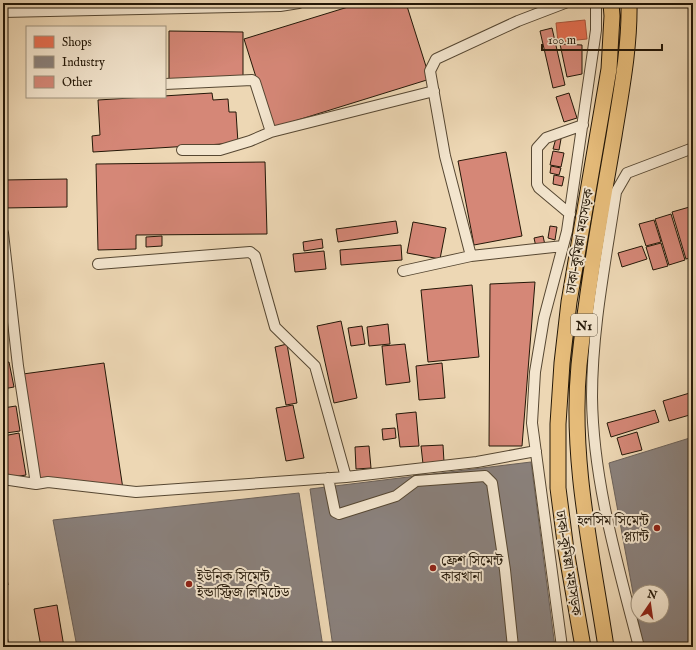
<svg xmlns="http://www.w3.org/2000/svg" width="696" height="650" viewBox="0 0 696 650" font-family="'IM FELL English','Noto Serif Bengali',serif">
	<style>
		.shops { fill: #e76f51; stroke: #ac553b }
		.industry { fill: #8a817c; stroke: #6b6159; fill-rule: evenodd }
		.building { fill: #d58777; stroke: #231707 }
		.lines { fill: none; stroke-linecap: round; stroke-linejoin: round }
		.minor-casing { stroke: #564732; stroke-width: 12 }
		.highway-casing { stroke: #231707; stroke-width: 17 }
		.minor { stroke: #f3e5ce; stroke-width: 10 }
		.highway { stroke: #e6bc7a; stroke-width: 15 }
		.poi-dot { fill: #8f2418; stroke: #f3e5ce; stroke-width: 1.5 }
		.labels { text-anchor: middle; stroke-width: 4; stroke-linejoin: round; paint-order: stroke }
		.shield { fill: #f3e5ce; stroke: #615543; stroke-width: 1 }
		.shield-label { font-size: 13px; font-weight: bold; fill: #231707 }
		.street-label { font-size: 14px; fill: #231707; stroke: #f3e5ce }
		.poi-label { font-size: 14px; fill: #231707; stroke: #f3e5ce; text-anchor: start }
	</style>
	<rect width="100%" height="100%" fill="#edd7b4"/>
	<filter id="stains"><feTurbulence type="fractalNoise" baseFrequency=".005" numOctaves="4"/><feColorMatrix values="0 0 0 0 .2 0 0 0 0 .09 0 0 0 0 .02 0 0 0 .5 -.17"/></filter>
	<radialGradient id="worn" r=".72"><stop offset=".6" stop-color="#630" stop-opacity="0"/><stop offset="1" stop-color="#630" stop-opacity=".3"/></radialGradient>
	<path class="shops" d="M585,20L587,39L558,42L556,23Z"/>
	<path class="industry" d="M693,437V647H643L609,463ZM638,592H662V616H638Z
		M531,462L555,647H333L310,489Z
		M299,493L323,647H77L53,520Z"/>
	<path class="building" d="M52,3H95V6Z
		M361,3H406L430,79L272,128L244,39Z
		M552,28L565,85L553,88L540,31Z
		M169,31L243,32V79H169Z
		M560,44L582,45V74L567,77Z
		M212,93L213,100L228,99L229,112H236L238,143L93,152L92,136L100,135L98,100Z
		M569,93L577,118L564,122L556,97Z
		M556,138L561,139L559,150L553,149Z
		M553,151L564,153L561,167L550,165Z
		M506,152L522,236L474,245L458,161Z
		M265,162L267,234L136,235V249L98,250L96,164Z
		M551,166L561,168L559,175L550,173Z
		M554,175L564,177L562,186L553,184Z
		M67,179V207L3,208V180Z
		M693,206V257L686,259L672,212Z
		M671,214L685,260L669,265L655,219Z
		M654,220L661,242L646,246L639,224Z
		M396,221L398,233L338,242L336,229Z
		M413,222L446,228L440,259L407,253Z
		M550,226L557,227L555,240L548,238Z
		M162,236V246L146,247V237Z
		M543,236L545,245L536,247L534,238Z
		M322,239L323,248L304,251L303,242Z
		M661,243L668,266L653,270L646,247Z
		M401,245L402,260L341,265L340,250Z
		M642,246L647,259L622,267L618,253Z
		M324,251L326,269L295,272L293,254Z
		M535,282L522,446H489L490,284Z
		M472,285L479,357L428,362L421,290Z
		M341,321L357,398L334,403L317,326Z
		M388,324L390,344L369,346L367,327Z
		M362,326L365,344L351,346L348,328Z
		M287,344L297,403L286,405L275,347Z
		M405,344L410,382L386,385L382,346Z
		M9,362L14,387L3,389V363Z
		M104,363L123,489L38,477L23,374Z
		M442,363L445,398L419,400L416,366Z
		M693,392V414L669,421L663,401Z
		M293,405L304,458L286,461L276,408Z
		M16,406L20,431L6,433L3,408Z
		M655,410L659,422L611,437L607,423Z
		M416,412L419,446L400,447L396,414Z
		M395,428L396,438L383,440L382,429Z
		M637,432L642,450L622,455L617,438Z
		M19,433L26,475L7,478L3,454V436Z
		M443,445L444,462L423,464L421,446Z
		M369,446L371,468L356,469L355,447Z
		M3,552L8,585H3Z
		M57,605L64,647H41L34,609Z
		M4,618L9,647H3Z"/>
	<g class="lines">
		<g class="minor-casing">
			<path id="minor" d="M3,12L280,6L299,3
				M165,84L252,80L255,82L271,132
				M182,150H220L250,141L271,132L434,91
				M570,214L539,188L537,184V148L546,138L583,125
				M3,233L18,366L36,484
				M471,256L563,246
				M98,264L250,252L255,256L275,327L315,366L346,477
				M403,271L471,256L445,156L430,71L436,59L518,21L565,3
				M328,478L335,512L339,514L396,496L416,481L485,476L492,483L505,570L513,647
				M3,479L36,484L48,482L136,492L346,477L477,462L536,451
				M562,647L532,423L535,372L544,318L567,231L596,30V3
				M639,647C618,565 593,482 592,397C592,328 606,260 616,192L627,173L693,148"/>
		</g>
		<g class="highway-casing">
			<path id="highway" d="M583,647L566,550L558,488V424L562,363L569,302L609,69L612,16L611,3
				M606,647C592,554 570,459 579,365C587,288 601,212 614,136C621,92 630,47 629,3"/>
		</g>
		<use href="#minor" class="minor"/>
		<use href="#highway" class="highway"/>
	</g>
	<g class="poi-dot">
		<circle cx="657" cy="528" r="4"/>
		<circle cx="433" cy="568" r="4"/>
		<circle cx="189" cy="584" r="4"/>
	</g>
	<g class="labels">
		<rect class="shield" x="571" y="314" width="26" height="22" rx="3"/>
		<g class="shield-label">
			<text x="584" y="330">N1</text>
		</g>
		<g class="street-label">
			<text transform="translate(579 241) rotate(-80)" y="5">ঢাকা–কুমিল্লা মহাসড়ক</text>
			<text transform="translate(569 563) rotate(81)" y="5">ঢাকা–কুমিল্লা মহাসড়ক</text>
		</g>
		<g class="poi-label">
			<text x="649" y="525" text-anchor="end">হলসিম সিমেন্ট<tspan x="649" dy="16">প্ল্যান্ট</tspan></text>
			<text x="441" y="565">ফ্রেশ সিমেন্ট<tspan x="441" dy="16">কারখানা</tspan></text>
			<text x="197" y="581">ইউনিক সিমেন্ট<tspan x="197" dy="16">ইন্ডাস্ট্রিজ লিমিটেড</tspan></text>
		</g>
	</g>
	<rect width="696" height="650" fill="none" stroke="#edd7b4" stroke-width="16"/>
	<rect x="4" y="4" width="688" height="642" fill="none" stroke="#231707" stroke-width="2"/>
	<rect x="8" y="8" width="680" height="634" fill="none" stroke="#231707"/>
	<rect x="26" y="26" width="140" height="72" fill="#f3e5ce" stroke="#a0937e"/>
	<rect x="34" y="36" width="20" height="12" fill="#e76f51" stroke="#a0937e"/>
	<text x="62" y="46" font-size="12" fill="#231707">Shops</text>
	<rect x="34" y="56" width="20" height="12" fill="#8a817c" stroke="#a0937e"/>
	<text x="62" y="66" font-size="12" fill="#231707">Industry</text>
	<rect x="34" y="76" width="20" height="12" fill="#d58777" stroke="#a0937e"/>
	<text x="62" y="86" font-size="12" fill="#231707">Other</text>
	<g transform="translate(650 604) rotate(13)"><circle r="19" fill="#f3e5ce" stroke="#a0937e"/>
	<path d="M0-3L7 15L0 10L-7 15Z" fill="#8f2418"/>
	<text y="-6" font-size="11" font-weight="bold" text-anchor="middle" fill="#231707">N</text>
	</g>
	<path d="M542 44v6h120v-6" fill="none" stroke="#231707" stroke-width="2"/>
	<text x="548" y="44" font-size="12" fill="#231707" stroke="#f3e5ce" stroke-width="3" paint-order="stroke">100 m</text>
	<rect width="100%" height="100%" filter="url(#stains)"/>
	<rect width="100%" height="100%" fill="url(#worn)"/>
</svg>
